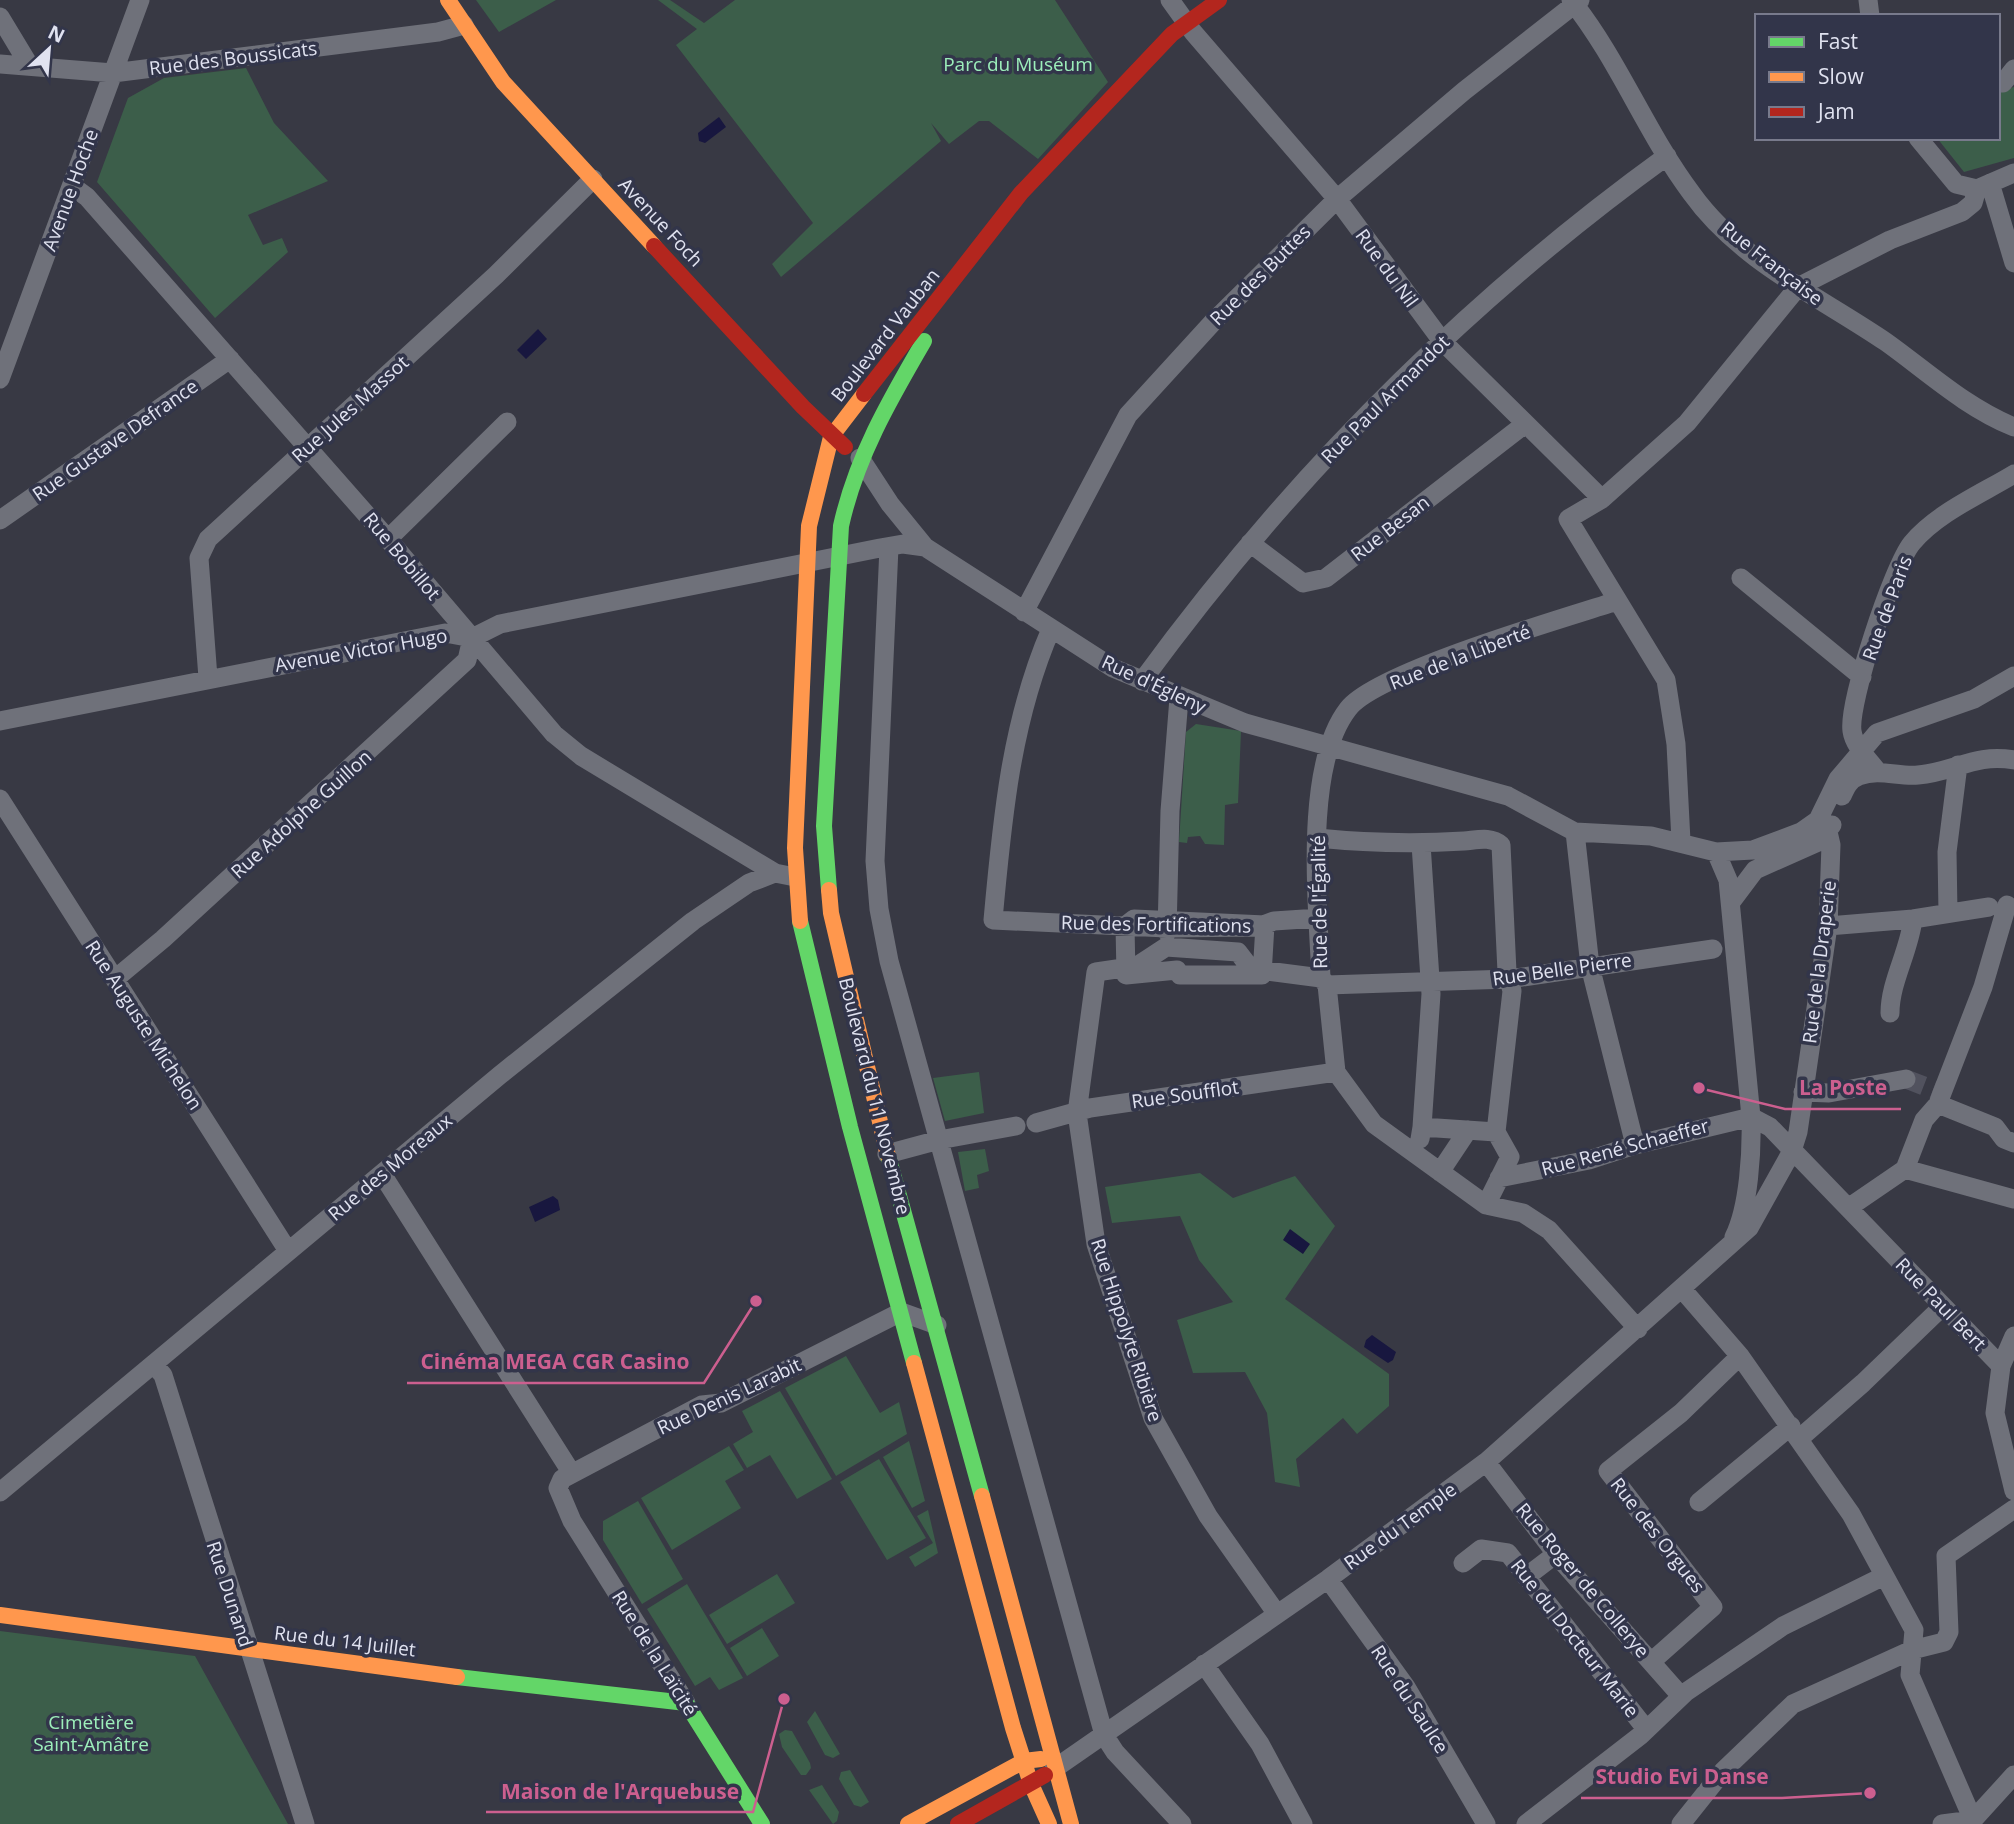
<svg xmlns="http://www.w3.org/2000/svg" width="2014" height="1824" viewBox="0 0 2014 1824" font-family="'Open Sans',sans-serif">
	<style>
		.green { fill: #3c5e4a }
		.water { fill: #18173f }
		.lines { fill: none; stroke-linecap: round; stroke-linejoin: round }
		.street-tunnel { stroke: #51525e; stroke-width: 19; stroke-dasharray: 19 10; stroke-linecap: butt }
		.street { stroke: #6f717a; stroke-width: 19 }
		.fast { stroke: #63d668; stroke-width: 16 }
		.slow { stroke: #ff974d; stroke-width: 16 }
		.jam { stroke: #b3261e; stroke-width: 16 }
		.labels { text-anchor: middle; stroke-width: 7; stroke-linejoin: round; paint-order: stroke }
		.street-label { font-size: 19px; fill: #e0e2f0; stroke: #32354a }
		.park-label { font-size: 19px; fill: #9ceeba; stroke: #32354a }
		.leader { fill: none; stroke: #cc5f8f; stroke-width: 2.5 }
		.callout-dot { fill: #cc5f8f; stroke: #32354a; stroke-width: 2.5 }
		.callout-label { font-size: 21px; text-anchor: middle; font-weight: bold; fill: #cc5f8f; stroke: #32354a; stroke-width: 7; stroke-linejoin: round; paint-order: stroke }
	</style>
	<rect width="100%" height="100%" fill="#383944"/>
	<path class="green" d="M476,0H556L499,32Z
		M658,0H670L704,23L735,0H1055L1108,82L1038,159L989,121H979L949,144L931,123L941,141L781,277L772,264L813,223L676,45L697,29Z
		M246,68L274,123L328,181L248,215L263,245L282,238L288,252L215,318L97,182L128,98L164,78Z
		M2014,87V158L1964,172L1937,138H1998V91Z
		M1196,724L1241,731L1238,803L1225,805L1224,845L1205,844L1200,836L1188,837L1187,843L1179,842L1186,732Z
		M979,1072L984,1113L945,1121L933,1078Z
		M985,1149L989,1171L977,1175L979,1188L965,1191L958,1152Z
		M1200,1173L1233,1198L1295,1176L1335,1226L1285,1299L1389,1374V1406L1357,1434L1343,1418L1296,1459L1300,1487L1275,1482L1267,1413L1245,1372L1193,1373L1177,1320L1233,1302L1199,1260L1180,1216L1112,1223L1105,1187Z
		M846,1356L880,1413L899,1402L907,1434L836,1476L785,1388Z
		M780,1391L832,1479L797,1499L770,1455L747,1468L733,1444L753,1432L742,1411Z
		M909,1441L925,1501L912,1508L883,1457Z
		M729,1446L744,1470L725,1481L741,1508L672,1550L641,1498Z
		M879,1459L926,1538L887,1560L840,1482Z
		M638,1501L683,1579L642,1604L603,1540V1521Z
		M928,1510L938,1553L915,1567L909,1557L933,1543L917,1516Z
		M777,1574L795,1603L727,1644L709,1615Z
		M687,1584L743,1678L719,1690L710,1677L695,1686L647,1609Z
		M762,1628L779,1656L747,1676L730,1648Z
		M0,1631L195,1656L288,1824H0Z
		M815,1711L840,1754L833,1758L825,1755L807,1722Z
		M785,1730L792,1731L810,1763L811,1768L806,1775H801L782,1747L779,1734Z
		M850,1770L869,1802L861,1807L854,1805L839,1779L841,1772Z
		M822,1785L839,1812L837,1821L833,1824L809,1790Z"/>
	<path class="water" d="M719,117L726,127L705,143L699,141L698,133Z
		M538,329L547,339L526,359L517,350Z
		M553,1196L558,1200L560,1210L535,1222L529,1207Z
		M1290,1229L1310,1244L1303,1254L1283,1240Z
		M1372,1335L1396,1352L1393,1360L1388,1363L1364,1347L1366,1340Z"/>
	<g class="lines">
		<path class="street-tunnel" d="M1906,1079L1942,1093"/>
		<path class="street" d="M1170,0L1193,32L1337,199L1442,341L1602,499
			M1571,0C1619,60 1646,133 1692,194C1740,261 1820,297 1886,342C1928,372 1965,407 2014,427
			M1868,0L1870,16
			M0,17L29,65
			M0,64L113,73L438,32L464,25
			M1998,83H2003L2014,69
			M1918,138L1956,184L1977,189L2014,173
			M1990,183L2014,263
			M72,186L87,197L388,539L554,734L581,756L775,873
			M0,379L140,0
			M860,458L890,504L925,547L1113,668L1245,723L1508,796L1575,832L1651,836L1716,852L1753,850L1801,832L1818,820L1838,779L1877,733L1974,699L2014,676
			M0,520L230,359
			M388,539L507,422
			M1250,543L1303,583L1326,578L1525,424
			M889,547L875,861L879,909L889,961L1104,1735L1115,1752L1182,1824
			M1741,578L1862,677
			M1617,601C1565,618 1376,672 1348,709C1303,767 1318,906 1321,978L1327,985L1336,1072L1374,1124L1486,1205L1523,1213L1549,1230L1638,1329
			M1024,612L1128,415L1213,322L1337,199L1464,91L1580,0
			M1051,629C1011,721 1002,820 993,920L1167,928L1258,927L1274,921L1319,918
			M472,638L500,624L880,548L903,544L925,547
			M208,678L199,558L208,539L496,275L593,179
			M1142,681C1289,480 1465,302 1667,156
			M0,721L445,633L472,638
			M1878,772C1869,760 1854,746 1852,731C1848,703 1893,566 1912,543C1937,513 1981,494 2014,474
			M1842,796C1846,787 1849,780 1859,776C1879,768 1898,777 1918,775C1955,772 1975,753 2014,760
			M0,799L288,1251
			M1575,832L1590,966L1635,1145
			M1317,838C1367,843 1415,844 1464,841C1477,840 1491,836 1501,845L1507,972L1512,991L1496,1132
			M1681,841L1676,744L1666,680L1568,519L1602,499L1687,423L1798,287L1890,240L1962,212L1973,203L1977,189
			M1421,844L1431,994L1422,1127
			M1716,852L1728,880L1751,1117C1752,1151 1749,1207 1734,1237
			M1731,902L1755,870L1818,842L1832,825
			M1948,913L1947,852L1958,765
			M1134,919L1265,925L1262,975H1180L1177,970L1126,975L1125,926Z
			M1828,926L1913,919L1989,907
			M1167,932L1170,811L1179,698
			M115,979L163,939L467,660L472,638
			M1327,985L1509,979L1713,949
			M1890,1013C1890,982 1909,952 1913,919
			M1803,1092L1829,1093L1906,1079
			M1938,1104L1995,1127L2004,1139L2014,1143
			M1751,1117L1770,1127L2001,1366L1995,1413L2014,1491
			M1036,1123L1090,1108L1336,1072
			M1420,1139L1422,1127L1496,1132L1510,1157L1486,1205
			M887,1154L939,1140L1016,1126
			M1905,1169L2014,1199
			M1440,1172L1468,1130
			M382,1174L571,1472
			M1499,1178L1589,1160L1635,1145L1751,1117
			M1848,1208L1905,1169L1924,1120L1938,1104L1942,1093L1983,987L2007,905
			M1682,1289L1740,1356L1851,1514L1914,1630L1910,1675L1973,1820
			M154,1365L163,1375L305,1824
			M2001,1366L2014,1336
			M1800,1438L1863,1383L1943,1306
			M1486,1462L1560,1559L1681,1696
			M0,1492L500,1075L693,921L749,883L775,873L795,877
			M1699,1502L1791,1426
			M1463,1563L1481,1549L1508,1553L1646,1729
			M1526,1577L1556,1554
			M1328,1579L1406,1687L1486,1824
			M1277,1614L1208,1516L1153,1418L1096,1244L1077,1113L1096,972L1137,966L1166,947L1238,952L1251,969L1321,978
			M1651,1662L1713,1607L1608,1471L1681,1413L1740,1356
			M1204,1664L1260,1744L1303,1824
			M686,1703L572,1521L558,1488L562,1479L702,1405L721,1403L901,1312L937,1325
			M1054,1769L1328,1579L1486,1462L1749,1228L1792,1151L1798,1132L1828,926L1831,845L1828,832
			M1973,1820L2014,1775
			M1526,1824L1641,1735L1686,1692L1783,1626L1884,1576
			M1681,1824L1724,1770L1793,1704L1912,1650L1944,1642L1949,1632L1946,1556L2014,1509
			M1942,1824L1973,1820"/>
		<path class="fast" d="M829,890L824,826L841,526C856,458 889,401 924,341
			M800,921L850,1127L914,1363
			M888,1156L982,1496
			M457,1677L686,1703L762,1824"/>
		<path class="slow" d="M448,0L503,82L654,246
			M829,890L831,913L888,1156
			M800,921L795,848L809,526L831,437L864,394
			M914,1363L1013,1728L1031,1784L1049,1824
			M982,1496L1071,1824
			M0,1615L457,1677
			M908,1824L1024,1761L1041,1759"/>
		<path class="jam" d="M654,246L803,407L845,447
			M864,394L1021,193L1172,34L1219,0
			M958,1824L1045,1775"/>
	</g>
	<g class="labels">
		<g class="street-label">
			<text transform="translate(233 58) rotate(-7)" y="7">Rue des Boussicats</text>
			<text transform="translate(70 190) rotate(-70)" y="7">Avenue Hoche</text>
			<text transform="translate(661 222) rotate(47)" y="7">Avenue Foch</text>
			<text transform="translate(1772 263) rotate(38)" y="7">Rue Française</text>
			<text transform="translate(1387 268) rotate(54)" y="7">Rue du Nil</text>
			<text transform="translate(1260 275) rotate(-45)" y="7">Rue des Buttes</text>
			<text transform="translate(885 335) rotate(-52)" y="7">Boulevard Vauban</text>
			<text transform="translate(1385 399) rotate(-45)" y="7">Rue Paul Armandot</text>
			<text transform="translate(350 409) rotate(-42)" y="7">Rue Jules Massot</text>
			<text transform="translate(115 440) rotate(-35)" y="7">Rue Gustave Defrance</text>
			<text transform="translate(1390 528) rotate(-38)" y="7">Rue Besan</text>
			<text transform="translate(402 556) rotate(50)" y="7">Rue Bobillot</text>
			<text transform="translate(1887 608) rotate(-70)" y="7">Rue de Paris</text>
			<text transform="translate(361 650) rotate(-10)" y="7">Avenue Victor Hugo</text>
			<text transform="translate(1460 657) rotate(-21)" y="7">Rue de la Liberté</text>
			<text transform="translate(1154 684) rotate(25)" y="7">Rue d'Égleny</text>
			<text transform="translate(301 814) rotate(-42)" y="7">Rue Adolphe Guillon</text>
			<text transform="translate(1319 902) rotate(-91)" y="7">Rue de l'Égalité</text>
			<text transform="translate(1156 924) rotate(1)" y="7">Rue des Fortifications</text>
			<text transform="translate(1819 962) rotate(-83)" y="7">Rue de la Draperie</text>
			<text transform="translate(1562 969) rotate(-8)" y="7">Rue Belle Pierre</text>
			<text transform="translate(144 1025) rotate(57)" y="7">Rue Auguste Michelon</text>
			<text transform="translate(1185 1094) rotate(-8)" y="7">Rue Soufflot</text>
			<text transform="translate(875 1096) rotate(76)" y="7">Boulevard du 11 Novembre</text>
			<text transform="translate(1625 1147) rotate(-15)" y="7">Rue René Schaeffer</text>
			<text transform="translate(390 1167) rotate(-40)" y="7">Rue des Moreaux</text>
			<text transform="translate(1941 1304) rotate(46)" y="7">Rue Paul Bert</text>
			<text transform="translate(1127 1330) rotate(72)" y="7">Rue Hippolyte Ribière</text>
			<text transform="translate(729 1396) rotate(-25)" y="7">Rue Denis Larabit</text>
			<text transform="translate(1400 1526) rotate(-36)" y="7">Rue du Temple</text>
			<text transform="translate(1658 1535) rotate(52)" y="7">Rue des Orgues</text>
			<text transform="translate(1583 1580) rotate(50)" y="7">Rue Roger de Collerye</text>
			<text transform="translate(230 1594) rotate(72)" y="7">Rue Dunand</text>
			<text transform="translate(1575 1638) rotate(52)" y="7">Rue du Docteur Marie</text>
			<text transform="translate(345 1641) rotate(7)" y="7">Rue du 14 Juillet</text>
			<text transform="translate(655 1653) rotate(58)" y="7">Rue de la Laïcité</text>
			<text transform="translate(1410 1699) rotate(57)" y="7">Rue du Saulce</text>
		</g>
		<g class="park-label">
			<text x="1018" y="71">Parc du Muséum</text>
			<text x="91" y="1729">Cimetière<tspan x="91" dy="22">Saint-Amâtre</tspan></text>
		</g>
	</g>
	<path class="leader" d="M1699 1088L1785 1109H1901M756 1301L704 1383H407M1870 1793L1782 1798H1581M784 1699L753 1812H486"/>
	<g class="callout-dot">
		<circle cx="1699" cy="1088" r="7"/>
		<circle cx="756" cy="1301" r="7"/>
		<circle cx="1870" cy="1793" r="7"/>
		<circle cx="784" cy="1699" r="7"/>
	</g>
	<g class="callout-label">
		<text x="1843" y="1095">La Poste</text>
		<text x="555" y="1369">Cinéma MEGA CGR Casino</text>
		<text x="1682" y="1784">Studio Evi Danse</text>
		<text x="620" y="1799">Maison de l'Arquebuse</text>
	</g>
	<rect x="1755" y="14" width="245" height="126" fill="#32354a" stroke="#787a8c" stroke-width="2"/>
	<rect x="1769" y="37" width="35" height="10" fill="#63d668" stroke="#787a8c" stroke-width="2"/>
	<text x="1818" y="49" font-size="21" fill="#e0e2f0">Fast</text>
	<rect x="1769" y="72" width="35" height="10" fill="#ff974d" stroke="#787a8c" stroke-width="2"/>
	<text x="1818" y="84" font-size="21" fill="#e0e2f0">Slow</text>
	<rect x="1769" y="107" width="35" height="10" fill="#b3261e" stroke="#787a8c" stroke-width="2"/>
	<text x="1818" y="119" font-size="21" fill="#e0e2f0">Jam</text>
	<g transform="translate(49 49) rotate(26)" stroke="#32354a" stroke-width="5" paint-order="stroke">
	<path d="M0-5L12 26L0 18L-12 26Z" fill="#e0e2f0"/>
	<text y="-10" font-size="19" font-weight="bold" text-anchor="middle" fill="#e0e2f0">N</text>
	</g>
</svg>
